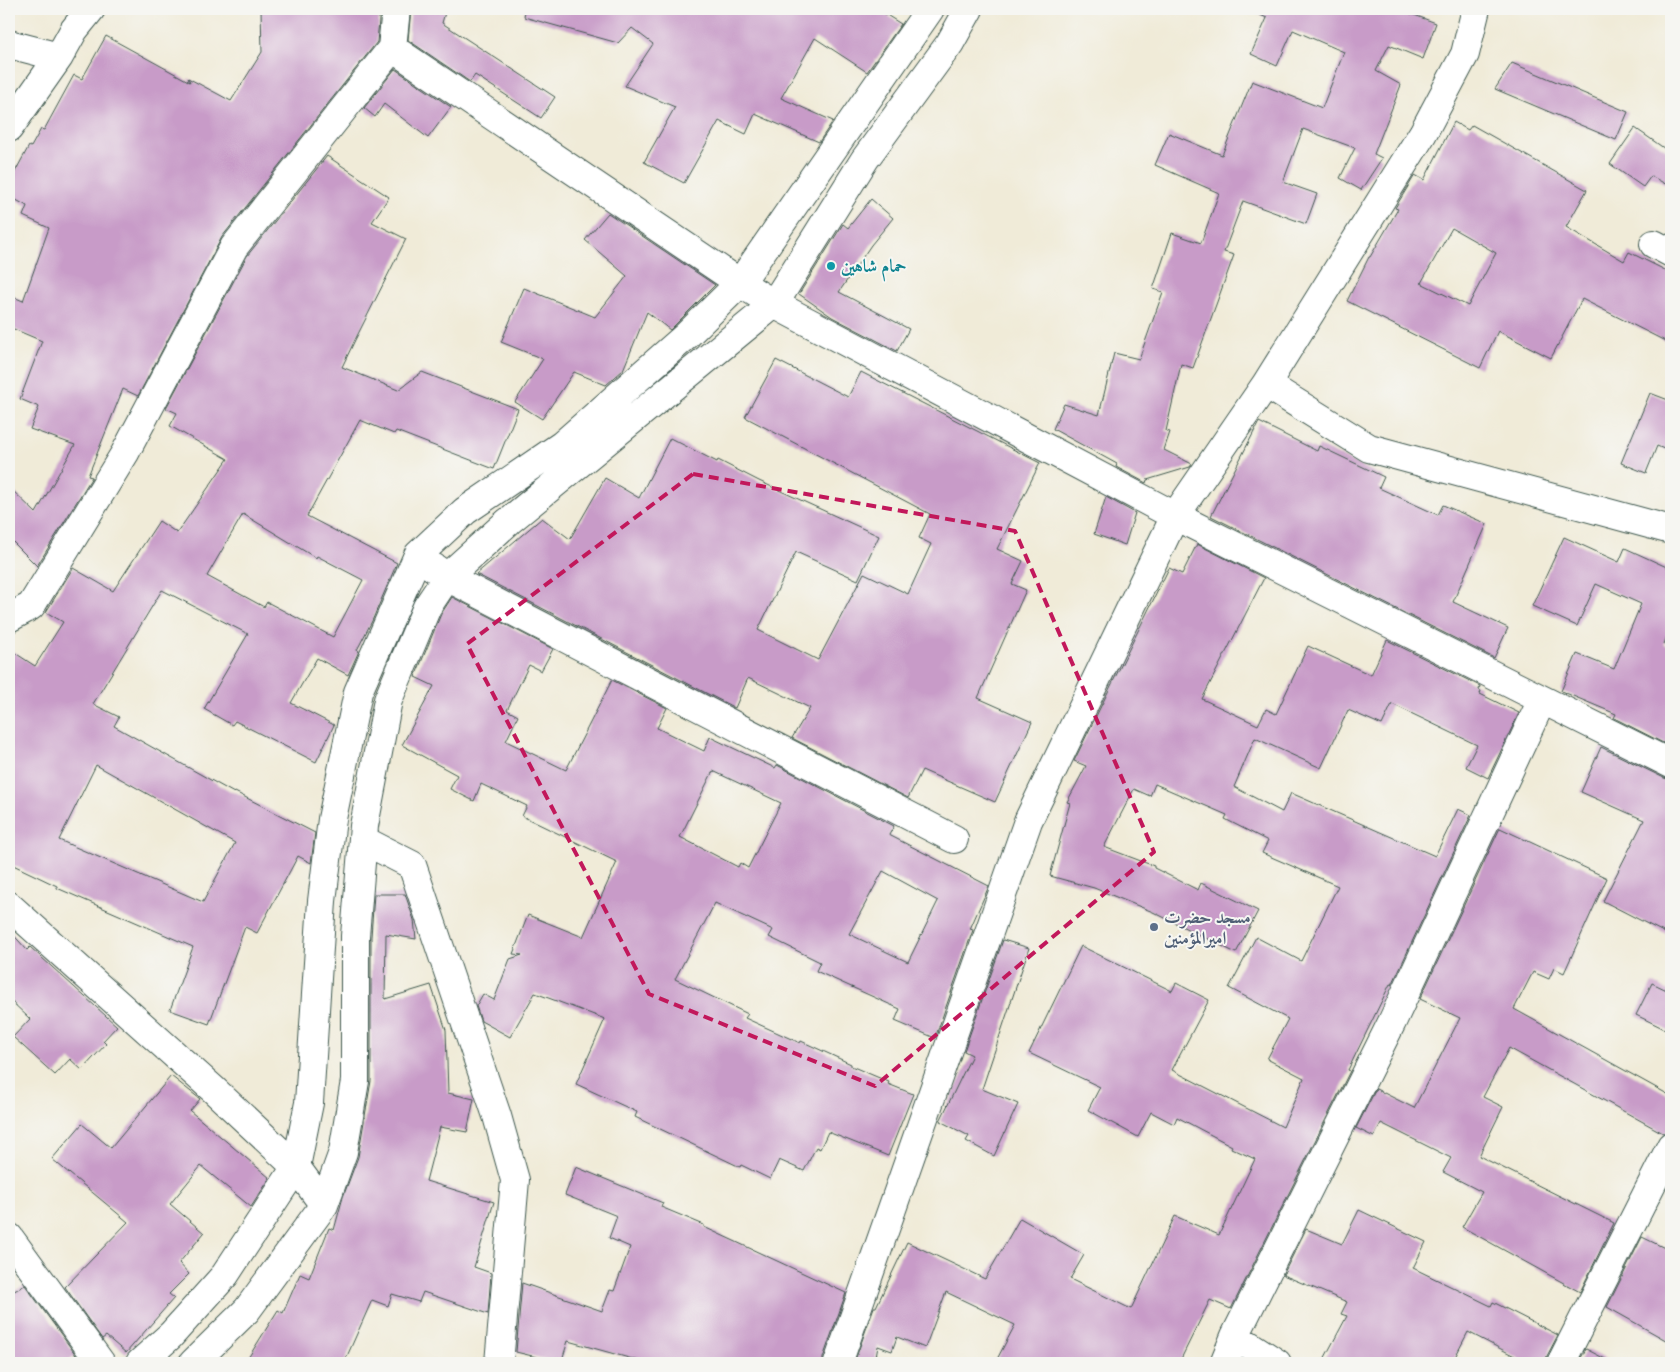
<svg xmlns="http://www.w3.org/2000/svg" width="1680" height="1372" viewBox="0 0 1680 1372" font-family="'Gentium Book Plus',Amiri,serif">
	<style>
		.building { fill: #c89bc8; fill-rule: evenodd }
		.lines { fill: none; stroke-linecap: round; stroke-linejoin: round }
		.minor-casing { stroke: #3e574d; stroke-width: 30 }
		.minor { stroke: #fff; stroke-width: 28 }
		.marked { fill: none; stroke: #c2185b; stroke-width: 4; stroke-dasharray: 10 6; stroke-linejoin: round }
		.culture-dot { fill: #0f9aa8; stroke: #f6f6f2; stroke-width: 2 }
		.service-dot { fill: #5c6f8a; stroke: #f6f6f2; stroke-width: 2 }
		.labels { text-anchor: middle; stroke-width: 4; stroke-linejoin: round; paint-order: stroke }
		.culture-label { font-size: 18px; font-weight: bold; fill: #0d838f; stroke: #f6f6f2; text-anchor: start }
		.service-label { font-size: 18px; font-weight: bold; fill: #4e5e75; stroke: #f6f6f2; text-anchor: start }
	</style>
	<rect width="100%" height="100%" fill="#f6f6f2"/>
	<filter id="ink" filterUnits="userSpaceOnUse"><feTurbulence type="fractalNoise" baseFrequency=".02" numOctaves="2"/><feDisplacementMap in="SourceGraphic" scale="10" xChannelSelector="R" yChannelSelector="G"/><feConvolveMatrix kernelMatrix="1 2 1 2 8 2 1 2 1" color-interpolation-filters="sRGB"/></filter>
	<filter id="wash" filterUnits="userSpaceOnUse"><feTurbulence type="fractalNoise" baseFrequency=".0096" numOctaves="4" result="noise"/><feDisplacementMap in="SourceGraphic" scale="20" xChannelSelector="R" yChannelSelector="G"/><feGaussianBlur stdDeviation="1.12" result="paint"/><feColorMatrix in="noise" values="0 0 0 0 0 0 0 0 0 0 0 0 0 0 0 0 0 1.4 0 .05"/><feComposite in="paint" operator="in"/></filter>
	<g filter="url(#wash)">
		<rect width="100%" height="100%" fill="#f0ebd8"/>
		<g id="blocks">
			<path class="building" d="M261,9H380L377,42L222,237L138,396L123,389L88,476L92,477L37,566L9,538V487L36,513L75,445L30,429L39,407L20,399L42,341L9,327V295L23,301L49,228L23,216L27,206L9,196V183L29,146L31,147L41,129L44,130L74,75L82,79L106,36L190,82L188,78L231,101L262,52Z
				M411,9H446L442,23L555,97L541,118L475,75L470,82L408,40Z
				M525,9H877L901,24L867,72L815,38L781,98L833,121L819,142L755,114L746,134L719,121L684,183L644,162L675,107L625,86L653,44L632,28L618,43L524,17Z
				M1246,9H1398L1436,23L1423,59L1389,45L1376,71L1401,85L1374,154L1382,158L1361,190L1340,178L1355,148L1303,129L1283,182L1317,194L1306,224L1243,201L1224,252L1234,255L1193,368L1181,364L1166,431L1170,432L1164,450L1192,464L1190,467L1147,480L1146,483L1116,467L1117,464L1053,429L1064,404L1099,415L1114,353L1139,359L1163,292L1153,289L1172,233L1201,243L1219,193L1155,165L1169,133L1222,155L1252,81L1322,108L1344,52L1293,30L1277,66L1251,54L1267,18Z
				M1512,63L1628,112L1616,140L1495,89Z
				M395,69L451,107L428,138L384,104L375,117L364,108Z
				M1454,122L1468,130L1472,125L1587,190L1566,227L1624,261L1629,252L1671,273V344L1582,299L1551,358L1498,331L1480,368L1347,301L1369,257H1370L1398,209L1395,208L1415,175L1424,180ZM1452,228L1496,253L1468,306L1421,283Z
				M1635,128L1671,153V187L1651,176L1643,187L1610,164Z
				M327,156L389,197L372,222L406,239L355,340L342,367L398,390L422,372L518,409L494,469L396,431L394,434L360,420L307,516L397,563L372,621L357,650L359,651L348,675L317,658L291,703L334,725L316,762L235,721L232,725L204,709L248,634L162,590L93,704L119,717L114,726L234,793L235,792L315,833L311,863L298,856L257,933L245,927L209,1024L170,1010L193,947L57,888V886L9,863V649L35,666L63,622L46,612L73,568L113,591L159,521L177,533L228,459L170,426L177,413L166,408L247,256ZM243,514L316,558L317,556L363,580L333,637L267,602L264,607L207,576ZM96,765L235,843L203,902L59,840Z
				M871,199L893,218L871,245L839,292L909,329L897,351L832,317L799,294L843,224L848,228Z
				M608,213L715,285L670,330L647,312L623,370L606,385L574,372L542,419L515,402L543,359L501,342L524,288L595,317L627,276L585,240Z
				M776,360L848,397L861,372L1040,463L997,549L1023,561L1012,584L1026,590L978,698L1032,722L995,802L922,770L908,798L792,738L810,708L748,678L735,708L476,574L542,518L570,539L605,478L639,498L670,438L717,462L718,460L759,481L879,536L858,580L796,552L758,630L818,660L864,573L908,594L931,544L919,538L930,514L745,417Z
				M1650,393L1671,401V452L1657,446L1646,473L1621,463Z
				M1259,422L1317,451L1319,446L1384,477L1379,488L1438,515L1443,505L1487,524L1453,602L1508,628L1494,658L1211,516Z
				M1106,497L1135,513L1125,545L1094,534Z
				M1564,537L1619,562L1625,548L1671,569V625L1664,644L1671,647V747L1614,718L1616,714L1561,691L1577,654L1614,669L1641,604L1596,584L1577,626L1532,606Z
				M1197,544L1264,578L1202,699L1258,725L1266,709L1276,714L1308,646L1371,675L1387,640L1480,686L1479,690L1481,691L1480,694L1519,713L1488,778L1466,767L1477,745L1392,704L1382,725L1348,710L1321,768L1255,738L1234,787L1282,812L1291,793L1435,856L1458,809L1471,815L1392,985L1390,984L1348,1070L1350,1071L1231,1309L1210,1300L1179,1363H995L1015,1325L946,1292L925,1348L897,1337L892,1351L878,1346L875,1363H854L874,1307H876L907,1242L985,1279L1020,1218L1084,1255L1070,1279L1131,1309L1175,1216L1219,1235L1255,1159L1231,1148L1232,1146L1177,1117L1174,1124L1151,1112L1138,1137L1088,1110L1100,1087L1029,1053L1081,946L1172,991L1176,983L1209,1000L1172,1070L1283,1127L1304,1078L1267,1059L1288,1019L1229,988L1256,937L1301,961L1338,886L1262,853L1268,841L1225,819L1227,815L1155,784L1150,796L1134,789L1104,847L1154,866V868L1198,890L1201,883L1258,911L1236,953L1153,912L1094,888L1050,876L1070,803L1067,802L1086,766L1074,761L1169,568L1182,574Z
				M452,597L553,649L541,671L529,665L507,710L518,716L506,741L566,770L612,680L667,708L657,728L704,751L710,737L775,768L777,765L894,826L889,835L989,886L970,929L973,930L935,1038L895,1021L900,1009L816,971L820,962L769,937L773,930L715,903L675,979L748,1014L745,1018L800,1043L801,1041L851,1064V1066L889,1082L888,1084L913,1094L888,1156L828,1132L820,1149L816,1147L804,1171L779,1160L770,1179L741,1165L740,1167L635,1117L637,1112L576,1084L605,1019L535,993L510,1037L481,1021L476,1006L483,994L494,1000L510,959L522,955L513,954L528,915L583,937L617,862L522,816L527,806L481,784L474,801L450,789L457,775L402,745L434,686L415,677L441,614ZM713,771L781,803L748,868L740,863L738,867L680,837ZM883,871L938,901L908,962L849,934Z
				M1601,747L1664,778L1671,780V936L1603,901L1644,820L1581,792Z
				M1500,828L1607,878L1564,973L1554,968L1549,979L1533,972L1514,1009L1671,1096V1131L1663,1133L1509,1048L1483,1097L1503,1107L1479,1156L1614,1223L1580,1292L1462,1227L1482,1192L1443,1172L1451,1158L1381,1123L1374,1137L1356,1128L1376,1089L1414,1108L1460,1018L1420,999Z
				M374,894H405L414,920L416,939L386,934L385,999L431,985L446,1030L448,1093L474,1099L467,1132L440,1127L426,1181L494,1202L474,1267L491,1273L488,1314L423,1292L419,1302L392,1294L388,1306L372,1300L344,1363H245L278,1310L283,1313L300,1274L309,1278L329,1228L334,1230L343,1197L358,1157L371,1081V937Z
				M9,930L27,950L30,947L117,1026L103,1041L106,1044L82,1070L70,1059L55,1075L13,1037L30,1019L9,999Z
				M1003,940L1029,948L982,1089L1018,1104L994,1156L966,1141L969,1136L940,1121L972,1055L964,1051Z
				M1652,983L1671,992V1032L1636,1015Z
				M171,1076L200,1099L190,1111L270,1178L251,1207L201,1166L170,1204L204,1233L179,1263L189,1274L169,1294L174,1298L126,1353L106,1336L102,1339L65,1287L128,1222L52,1159L82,1124L111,1148Z
				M576,1167L663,1203L661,1207L704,1225V1227L846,1293L823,1358V1363H647L568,1341L561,1363L516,1352L522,1283L602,1311L610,1290L614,1291L630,1247L609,1238L617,1216L565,1195Z
				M1359,1210L1426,1242L1413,1268L1491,1306L1493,1302L1558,1335L1547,1356L1545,1363H1528L1468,1332L1452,1363H1322L1347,1316L1341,1314L1347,1302L1283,1275L1306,1229L1342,1244Z
				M1642,1237L1671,1251V1343L1607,1307Z
				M25,1285L76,1355L64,1363H9V1294Z
				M1586,1349L1613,1363H1578Z"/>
		</g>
	</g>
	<g filter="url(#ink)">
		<use href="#blocks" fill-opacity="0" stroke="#3e574d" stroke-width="1"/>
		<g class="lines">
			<g class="minor-casing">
				<path id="minor" d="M396,9L392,48L740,283L774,304L1175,516L1671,764
					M9,44L59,57
					M9,128L59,57L74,30L91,9
					M1654,244L1671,253
					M1266,384L1369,448L1671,530
					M433,567L447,577L954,839
					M9,618L31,606L125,453L234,247L392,48
					M363,840L412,865L497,1116L515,1180L499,1363
					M9,906L214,1090L296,1167L324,1205
					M9,1237L101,1363
					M1235,1336L1277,1363
					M140,1363L171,1335L225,1275L296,1167L309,1103L322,901L332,819L358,692L418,555L465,511L562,445L686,336L740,283L930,9
					M193,1363L247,1310L324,1205L343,1152L355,1081V936L364,826L388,700L427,607L447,577L509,521L774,304L865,159L950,43L969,9
					M838,1363L1028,821L1175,516L1266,384L1423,133L1465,54L1476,9
					M1224,1363L1235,1336L1392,1022L1542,700
					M1561,1363L1671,1146"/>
			</g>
			<use href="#minor" class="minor"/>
		</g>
	</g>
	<path class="marked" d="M693,474L1015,531L1154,852L875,1086L649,994L467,644Z"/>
	<circle class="culture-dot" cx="831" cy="266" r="5"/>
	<circle class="service-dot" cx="1154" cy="927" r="5"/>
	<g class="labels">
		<g class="culture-label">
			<text x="841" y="272">حمام شاهین</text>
		</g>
		<g class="service-label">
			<text x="1164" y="923">مسجد حضرت<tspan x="1164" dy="21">امیرالمؤمنین</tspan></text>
		</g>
	</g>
	<rect width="1680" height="1372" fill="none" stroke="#f6f6f2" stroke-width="30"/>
</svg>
